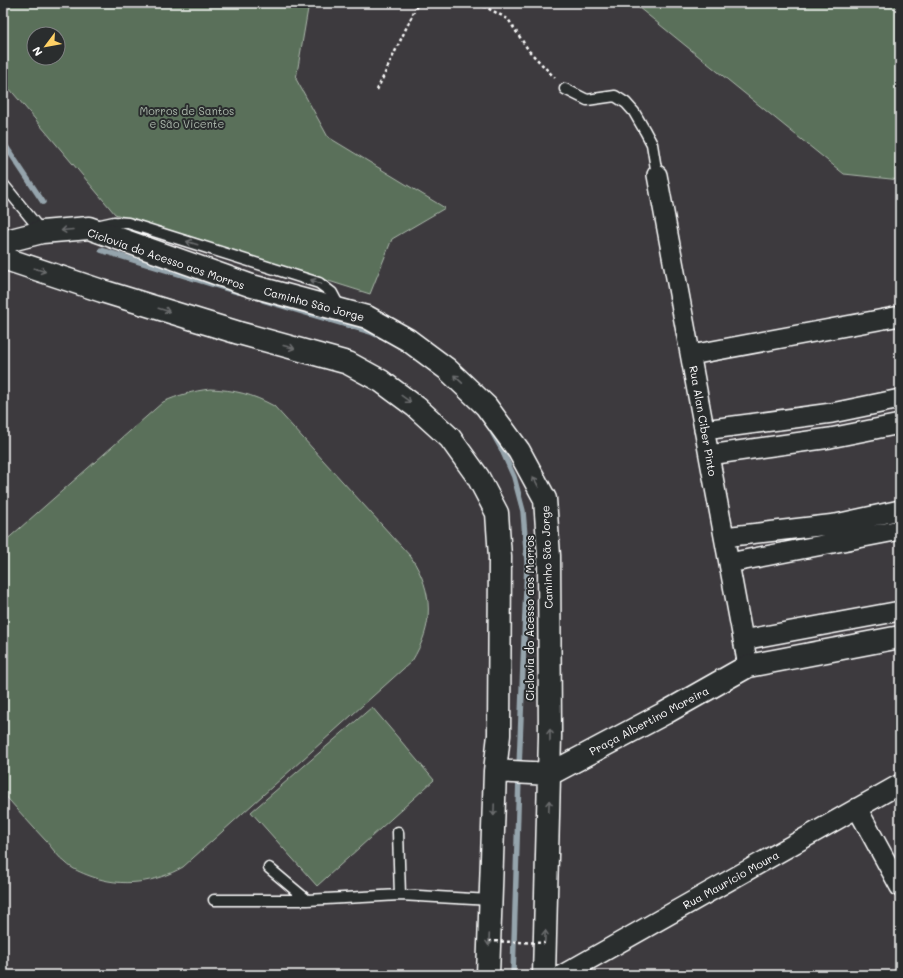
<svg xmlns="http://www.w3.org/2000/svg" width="903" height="978" viewBox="0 0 903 978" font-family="Mali,sans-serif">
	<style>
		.green { fill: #5a705a; stroke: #acb8ac; fill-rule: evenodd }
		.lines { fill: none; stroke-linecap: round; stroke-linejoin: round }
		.stream { stroke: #95a4ac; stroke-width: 5.5 }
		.lane-casing { stroke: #fff; stroke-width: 13 }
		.street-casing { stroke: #fff; stroke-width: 22 }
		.secondary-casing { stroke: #fff; stroke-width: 25 }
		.path { stroke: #fff; stroke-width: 2.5; stroke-dasharray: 3 3; stroke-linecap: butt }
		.lane { stroke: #2a2d2e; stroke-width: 10 }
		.street { stroke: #2a2d2e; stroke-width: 19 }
		.secondary { stroke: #2a2d2e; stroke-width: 22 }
		.path-bridge { stroke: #fff; stroke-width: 2.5; stroke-dasharray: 3 3; stroke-linecap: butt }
		.oneway { stroke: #6a6c6d }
		.labels { text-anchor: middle; stroke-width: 4; stroke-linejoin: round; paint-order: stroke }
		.park-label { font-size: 11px; fill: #acb8ac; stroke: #2a2d2e }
		.street-label { font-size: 11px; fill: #fff; stroke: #2a2d2e }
	</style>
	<rect width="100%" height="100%" fill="#3d3a3e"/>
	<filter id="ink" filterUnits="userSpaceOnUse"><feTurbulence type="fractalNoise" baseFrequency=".025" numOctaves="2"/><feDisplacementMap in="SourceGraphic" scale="8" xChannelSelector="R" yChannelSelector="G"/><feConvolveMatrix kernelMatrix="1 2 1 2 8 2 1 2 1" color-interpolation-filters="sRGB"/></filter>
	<g filter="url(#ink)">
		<path class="green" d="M3,3H309L296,79L328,137L445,208L392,239L370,294L115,214L3,81ZM34,34H58V58H34Z
			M633,3H900V180L844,174Z
			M210,389C235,390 252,394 274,406L411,557C434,593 434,625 412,661L183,867C155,883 122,888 90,876C82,873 72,869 66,863C58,857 52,848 46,841C31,825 17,809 3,793V543L163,402C179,395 193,391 210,389Z
			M372,707L434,780L317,886L251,812Z"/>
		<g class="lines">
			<path class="stream" d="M3,142L43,202
				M101,250L238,292
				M263,300L371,332L379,336
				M492,432L501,448L514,477L523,511L527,562L519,768
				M513,975L519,777"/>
			<g class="lane-casing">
				<path id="lane" d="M565,89L587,100L615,96L626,103L634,112L645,131L652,144L657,175
					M3,184L42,232
					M96,226L114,222L128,223L319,283L332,293L340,308
					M398,832L400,895
					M269,868L307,900
					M214,900H307L400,895L491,900"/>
			</g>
			<g class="street-casing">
				<path id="street" d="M657,175L748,666
					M691,355L900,316
					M704,430L832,413L900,399
					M709,455L830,438L900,424
					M724,537L836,524L900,510
					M729,563L900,530
					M743,640L900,611
					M857,808L900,887
					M562,975L900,784"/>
			</g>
			<g class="secondary-casing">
				<path id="secondary" d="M3,242L42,232L89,228L252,286L367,317L408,340L447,369L486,406L519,451L545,499L549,556L550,736L544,975
					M3,258L102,291L239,333L348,363L381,381L416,407L450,438L478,477L497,513L500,557L499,735L495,771L488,975
					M495,771L550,774
					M550,774L665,713L748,666L900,637"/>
			</g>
			<path class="path" d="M478,3L508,19L529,51L555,78
				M377,90L418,3"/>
			<use href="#lane" class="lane"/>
			<use href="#street" class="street"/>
			<use href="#secondary" class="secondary"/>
			<path class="path-bridge" d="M489,941L545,943"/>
		</g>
		<defs><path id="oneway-shaft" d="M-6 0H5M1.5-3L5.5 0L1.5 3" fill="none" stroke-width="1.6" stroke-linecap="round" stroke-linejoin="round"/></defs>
		<g class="oneway">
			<use href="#oneway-shaft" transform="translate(67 230) rotate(175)"/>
			<use href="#oneway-shaft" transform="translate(192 243) rotate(-163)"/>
			<use href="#oneway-shaft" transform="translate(40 270) rotate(18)"/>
			<use href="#oneway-shaft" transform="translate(316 282) rotate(-157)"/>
			<use href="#oneway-shaft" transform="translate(164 310) rotate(17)"/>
			<use href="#oneway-shaft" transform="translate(289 347) rotate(15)"/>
			<use href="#oneway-shaft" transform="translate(458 379) rotate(-137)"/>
			<use href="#oneway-shaft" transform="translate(406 399) rotate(36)"/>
			<use href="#oneway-shaft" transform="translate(536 482) rotate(-118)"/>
			<use href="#oneway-shaft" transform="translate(550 735) rotate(-90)"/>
			<use href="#oneway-shaft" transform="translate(549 806) rotate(-88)"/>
			<use href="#oneway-shaft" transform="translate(494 810) rotate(92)"/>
			<use href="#oneway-shaft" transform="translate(545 936) rotate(-88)"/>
			<use href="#oneway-shaft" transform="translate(489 940) rotate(93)"/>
		</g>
	</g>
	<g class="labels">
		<g class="park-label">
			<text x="187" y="115">Morros de Santos<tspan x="187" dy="13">e São Vicente</tspan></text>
		</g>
		<g class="street-label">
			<text transform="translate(166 259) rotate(19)" y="4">Ciclovia do Acesso aos Morros</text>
			<text transform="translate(314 304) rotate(15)" y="4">Caminho São Jorge</text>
			<text transform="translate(703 421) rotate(80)" y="4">Rua Alan Ciber Pinto</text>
			<text transform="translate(547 557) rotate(-92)" y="4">Caminho São Jorge</text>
			<text transform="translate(530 618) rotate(-90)" y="4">Ciclovia do Acesso aos Morros</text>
			<text transform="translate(649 721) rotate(-28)" y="4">Praça Albertino Moreira</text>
			<text transform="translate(731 880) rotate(-29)" y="4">Rua Maurício Moura</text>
		</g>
	</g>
	<rect width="903" height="978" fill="none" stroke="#2a2d2e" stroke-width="16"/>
	<rect x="8" y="8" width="887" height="962" fill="none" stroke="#fff" stroke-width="1.5" filter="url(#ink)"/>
	<g transform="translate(46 46) rotate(238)"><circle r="19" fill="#2a2d2e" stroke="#7f8182"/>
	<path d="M0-3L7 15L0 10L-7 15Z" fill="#ffd166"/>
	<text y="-6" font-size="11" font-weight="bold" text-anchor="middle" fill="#ffffff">N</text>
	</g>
</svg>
